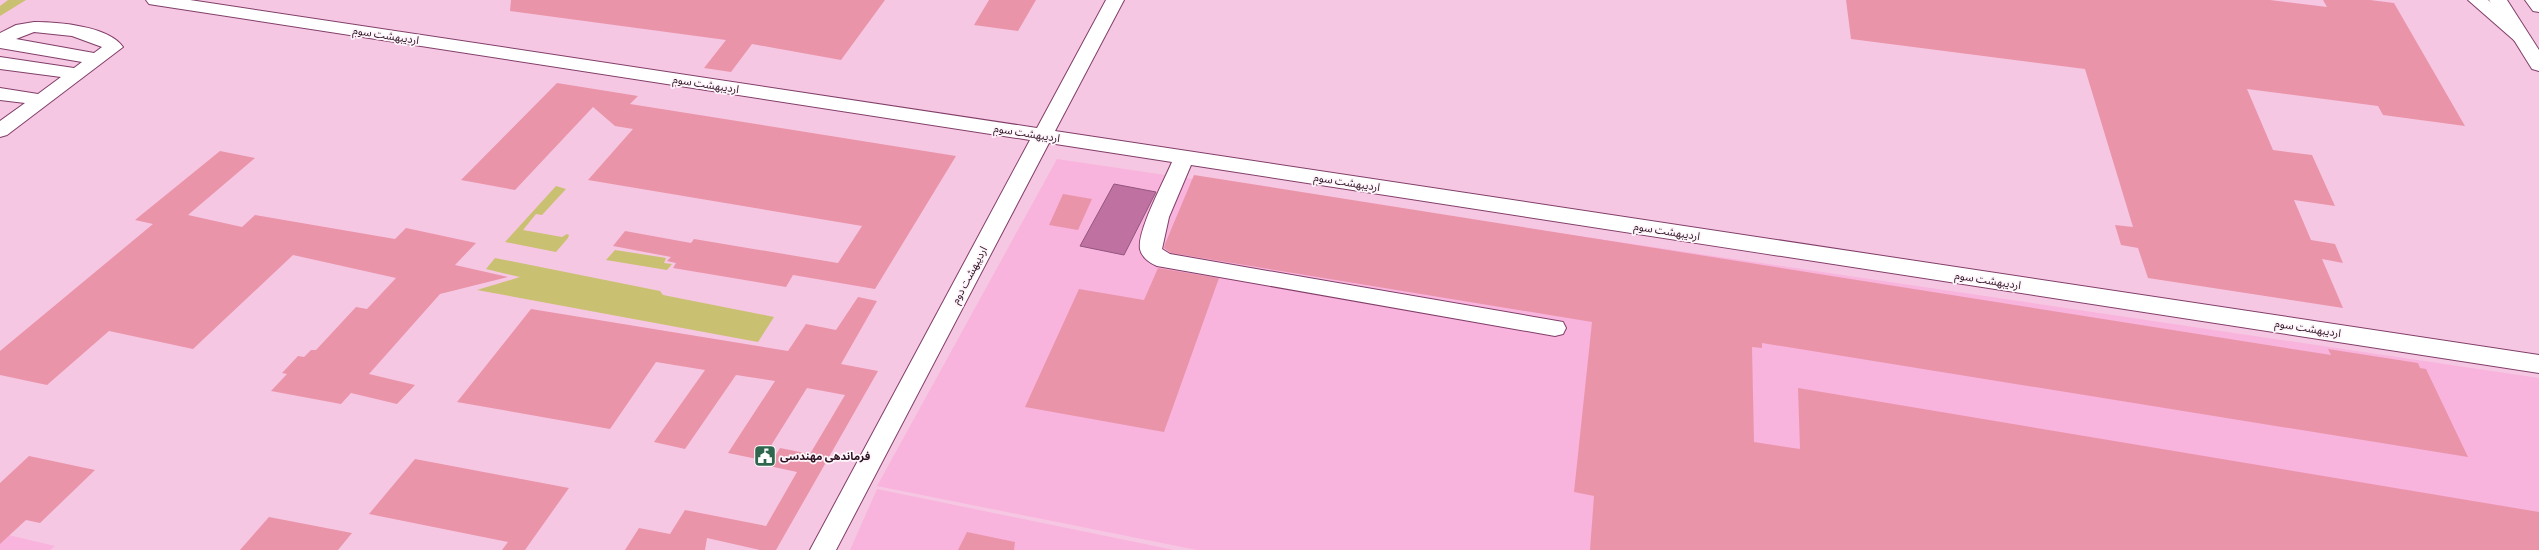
<svg xmlns="http://www.w3.org/2000/svg" width="2539" height="550" viewBox="0 0 2539 550" font-family="'Source Sans 3','Noto Sans Arabic',sans-serif">
	<style>
		.built { fill: #f8b4dd }
		.green { fill: #c9c071 }
		.water { fill: #bf72a2; stroke: #93557c }
		.building { fill: #ea94aa }
		.lines { fill: none; stroke-linecap: round; stroke-linejoin: round }
		.minor-casing { stroke: #813e69; stroke-width: 2 }
		.major-casing { stroke: #813e69; stroke-width: 2 }
		.highway-casing { stroke: #813e69; stroke-width: 2 }
		.minor { fill: #fff; fill-rule: evenodd }
		.major { fill: #fff; fill-rule: evenodd }
		.highway { fill: #fff; fill-rule: evenodd }
		.labels { text-anchor: middle; stroke-width: 3.5; stroke-linejoin: round; paint-order: stroke }
		.street-label { font-size: 11px; fill: #2d1123; stroke: #fef5fa }
		.poi-label { font-size: 11px; font-weight: bold; fill: #2d1123; stroke: #fef5fa; text-anchor: start }
	</style>
	<rect width="100%" height="100%" fill="#f6c7e2"/>
	<path class="built" d="M1057,159L2539,378V550H1197L877,486Z
		M877,489L1174,550H850Z
		M0,533L55,546L50,550H0Z"/>
	<path class="green" d="M8,0H26L0,16V6Z
		M556,186L566,189L542,215L536,214L523,230L562,237L567,234L569,235L568,238L556,252L505,242Z
		M615,250L666,258L664,263L672,264L667,270L606,260Z
		M495,258L660,291L663,295L774,317L758,342L477,290L520,277L486,269Z"/>
	<path class="water" d="M1114,184L1156,192L1124,255L1080,246Z"/>
	<path class="building" d="M511,0H885L841,60L752,44L731,72L704,68L726,40L510,11Z
		M989,0H1036L1018,31L974,25Z
		M1846,0H2270L2327,7L2323,0H2370L2394,3L2465,126L2383,115L2378,106L2247,89L2273,150L2312,155L2335,206L2294,200L2311,240L2335,244L2343,263L2322,259L2343,308L2148,278L2138,248L2121,245L2115,225L2133,227L2085,69L1851,39Z
		M557,83L638,96L630,104L956,156L875,289L793,275L786,287L673,268L676,263L667,261L671,257L613,246L625,231L691,243L694,239L838,263L862,226L588,180L633,129L615,126L593,107L515,190L461,180Z
		M220,151L255,158L188,215L242,227L255,215L395,239L406,228L476,243L455,265L508,277L440,294L369,374L415,385L397,404L351,393L341,404L271,391L287,374L282,373L298,356L304,357L311,350H316L356,307L367,309L396,278L293,255L193,349L109,331L47,385L0,375V351L153,224L135,220Z
		M1194,175L2331,355L2328,349L2418,363L2420,368L2426,369L2468,457L1762,343V348L1752,347L1754,442L1800,449L1798,388L2539,512V550H1590L1594,496L1574,492L1592,322L1171,253L1164,248L1165,244Z
		M1063,194L1092,199L1078,230L1049,225Z
		M1158,268L1219,278L1164,432L1025,407L1079,289L1144,300Z
		M858,297L877,301L841,364L878,371L776,550H760L707,538L705,550H625L639,528L670,534L685,510L766,526L797,472L769,466L780,448L810,454L845,395L807,388L762,460L728,453L775,381L736,375L685,449L654,442L705,370L656,362L610,429L457,402L531,309L788,351L806,324L836,330Z
		M29,456L95,470L40,523L26,520L0,544V483Z
		M415,459L569,488L525,550H502L508,542L369,514Z
		M269,517L352,533L338,550H240Z
		M967,532L1015,542L1014,550H958Z"/>
	<g class="lines">
		<g class="minor-casing">
			<path id="minor" d="M146,0H190L1037,128L1106,0H1124L1055,131L2539,355V373L1191,165L1169,217L1162,249L1170,254L1563,322L1566,328L1563,334L1555,336L1157,266C1150,263 1142,258 1140,249C1137,231 1164,181 1172,162L1049,143L836,550H810L1030,140L155,5L149,4Z
				M34,22C58,22 109,26 123,47L7,135L0,137V121L25,103L0,100V88L38,94L61,77L0,69V57L74,68L82,62L0,48V33L16,25ZM34,32L72,36L102,47L94,53L16,39Z"/>
		</g>
		<g class="major-casing">
			<path id="major" d="M2489,0H2507L2539,50V71L2532,69Z"/>
		</g>
		<g class="highway-casing">
			<path id="highway" d="M2468,0H2488L2531,38L2528,42H2516Z
				M2525,0H2539V12L2533,11Z"/>
		</g>
		<use href="#minor" class="minor"/>
		<use href="#major" class="major"/>
		<use href="#highway" class="highway"/>
	</g>
	<defs>
		<g id="civic-square" transform="scale(1.15)"><rect x="-9" y="-9" width="18" height="18" rx="4" fill="#2e664e" stroke="#fef5fa"/><path d="M-.6-6.5H3V-4.5H.6V-3L4-1V1h2V6H-6V1h2V-1L-.6-3ZM-1.2 2.5V6h2.4V2.5Z" fill="#fff"/></g>
	</defs>
	<g fill-rule="evenodd">
		<use href="#civic-square" x="765" y="456"/>
	</g>
	<g class="labels">
		<g class="street-label">
			<text transform="translate(386 35) rotate(9)" y="4">اردیبهشت سوم</text>
			<text transform="translate(706 84) rotate(9)" y="4">اردیبهشت سوم</text>
			<text transform="translate(1027 133) rotate(9)" y="4">اردیبهشت سوم</text>
			<text transform="translate(1347 182) rotate(9)" y="4">اردیبهشت سوم</text>
			<text transform="translate(1667 231) rotate(9)" y="4">اردیبهشت سوم</text>
			<text transform="translate(969 275) rotate(-62)" y="4">اردیبهشت دوم</text>
			<text transform="translate(1988 280) rotate(9)" y="4">اردیبهشت سوم</text>
			<text transform="translate(2308 328) rotate(9)" y="4">اردیبهشت سوم</text>
		</g>
		<g class="poi-label">
			<text x="780" y="460">فرماندهی مهندسی</text>
		</g>
	</g>
</svg>
